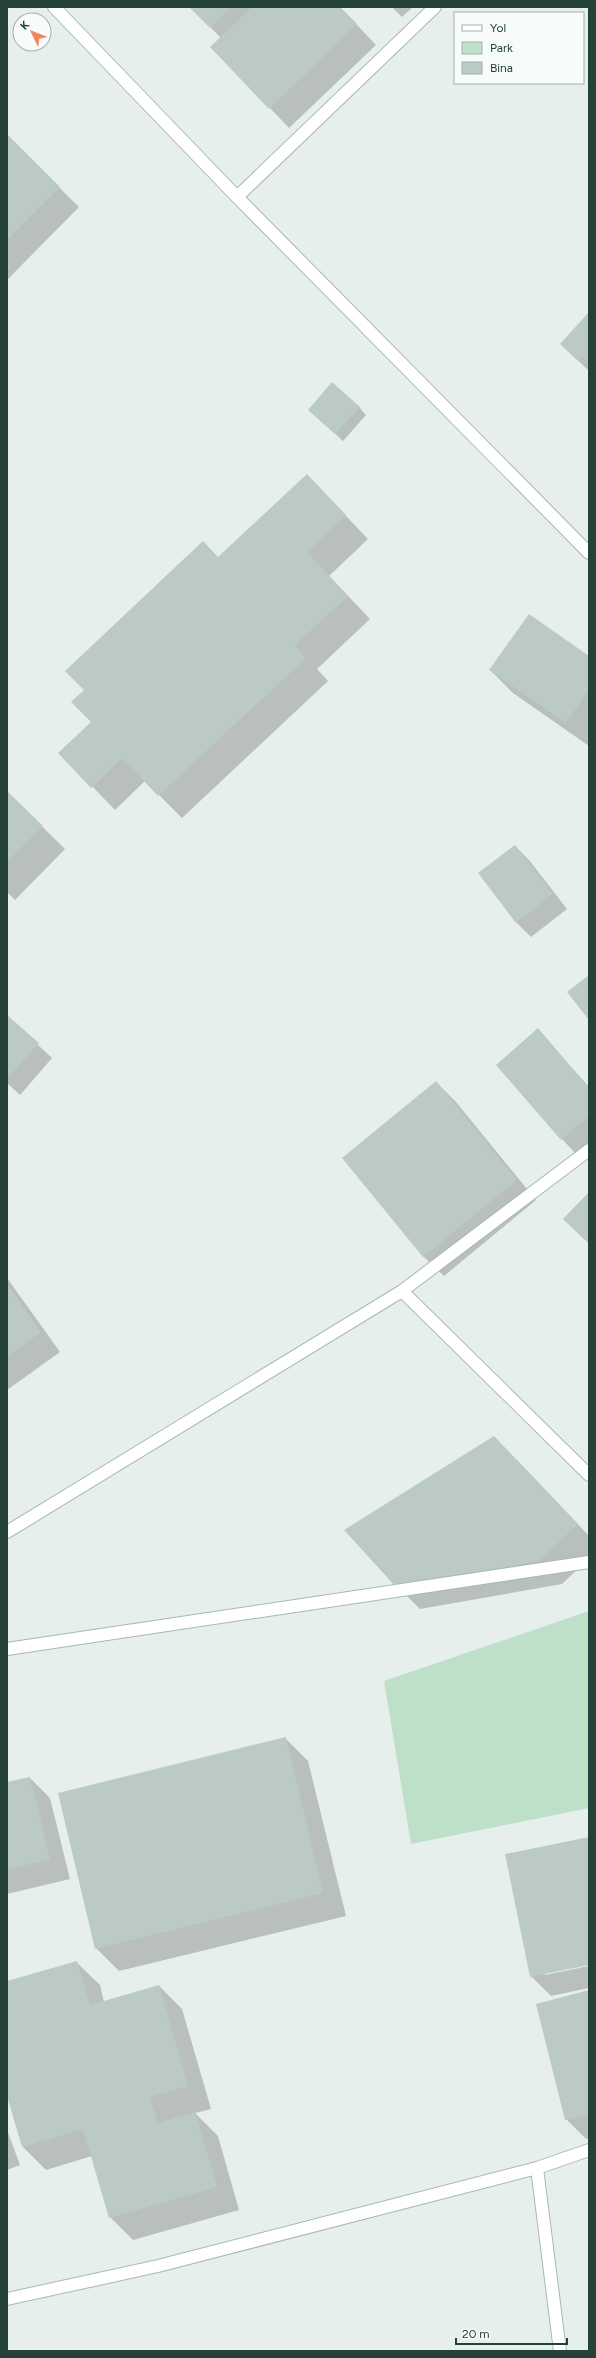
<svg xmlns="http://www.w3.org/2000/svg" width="596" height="2358" viewBox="0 0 596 2358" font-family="Figtree,sans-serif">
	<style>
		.green { fill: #bfe0c8 }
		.shadow { fill: #0003 }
		.building { fill: #bbcac4 }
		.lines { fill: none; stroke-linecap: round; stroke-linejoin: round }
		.minor-casing { stroke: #a8b8b2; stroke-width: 14 }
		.minor { stroke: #fff; stroke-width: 12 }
	</style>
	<rect width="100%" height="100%" fill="#e6efeb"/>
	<path class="green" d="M589,1611V1808L411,1844L384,1681Z"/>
	<path class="shadow" d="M190,7H340L376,45L289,128L270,108L221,38Z
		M392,7H413L402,17Z
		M7,136L79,207L7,280Z
		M589,314V371L561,344Z
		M359,407L366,415L343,441L317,417Z
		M307,475L368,539L329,576L370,619L317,669L328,681L182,818L145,781L115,810L60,753L92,722L219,558Z
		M589,657V746L513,693L490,670Z
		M7,792L65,849L15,900L7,892Z
		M515,846L529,860L567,909L531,937L516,922Z
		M7,1016L52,1058L20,1095L7,1083Z
		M538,1030L589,1087V1143L576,1154L562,1139Z
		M436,1082L456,1102L536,1200L444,1276L424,1257L344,1159Z
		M7,1278L60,1352L7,1390Z
		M517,1460L589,1536V1558L562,1584L420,1609L397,1586Z
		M285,1738L308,1761L346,1916L119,1971L96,1948Z
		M30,1778L50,1798L70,1879L7,1894V1783Z
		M589,1838V1964L545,1973V1975L589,1966V1988L551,1996L531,1976Z
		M76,1962L100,1985L104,2002L159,1986L182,2009L211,2109L195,2113L218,2136L239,2210L133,2240L110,2217L92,2156L46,2170L23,2147L7,2092V1982Z
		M589,1991V2138L586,2139L566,2119Z
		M7,2130L20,2165L7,2170Z"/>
	<path class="building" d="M189,7H232L210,28Z
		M252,7H340L357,24L269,109L210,47Z
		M7,134L60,187L7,240Z
		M589,312V363L582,356L578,361L560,344Z
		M332,382L360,407L335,434L308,410Z
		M307,474L346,515L307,552L348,596L295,645L306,658L158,796L122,758L91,788L58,753L91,722L71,702L84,690L65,671L203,541L218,557Z
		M529,614L589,656V689L566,723L489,670Z
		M7,791L43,826L7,862Z
		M515,845L553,894L516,923L478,873Z
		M589,975V1020L567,992Z
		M7,1015L39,1043L7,1079Z
		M538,1028L589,1088V1116L561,1140L496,1065Z
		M436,1081L517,1180L423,1257L342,1158Z
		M589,1192V1244L563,1219Z
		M7,1284L41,1332L7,1357Z
		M494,1436L578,1524L539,1561L396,1587L344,1530Z
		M286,1737L323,1893L95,1949L58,1793Z
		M30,1777L50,1859L7,1870V1782Z
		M589,1837V1965L530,1977L505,1854Z
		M77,1961L90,2005L159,1985L188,2086L150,2097L158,2123L195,2112L217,2187L109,2218L83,2129L22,2147L7,2096V1981Z
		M589,1990V2114L565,2120L536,2004Z"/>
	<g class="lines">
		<g class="minor-casing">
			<path id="minor" d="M54,7L237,197L589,553
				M237,197L435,7
				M402,1291L589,1475
				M7,1532L402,1291L589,1150
				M7,1649L589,1562
				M537,2168L560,2351
				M7,2299L158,2266L537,2168L589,2150"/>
		</g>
		<use href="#minor" class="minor"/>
	</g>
	<rect width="596" height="2358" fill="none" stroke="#24423a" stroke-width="16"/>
	<rect x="454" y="12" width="130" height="72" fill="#f7fbf9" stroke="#a3b1ad"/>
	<rect x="462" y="25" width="20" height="6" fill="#ffffff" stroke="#a3b1ad"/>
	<text x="490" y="32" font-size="12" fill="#24423a">Yol</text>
	<rect x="462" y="42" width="20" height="12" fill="#bfe0c8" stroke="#a3b1ad"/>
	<text x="490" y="52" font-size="12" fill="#24423a">Park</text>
	<rect x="462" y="62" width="20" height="12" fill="#bbcac4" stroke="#a3b1ad"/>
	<text x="490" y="72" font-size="12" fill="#24423a">Bina</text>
	<g transform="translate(32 32) rotate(313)"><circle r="19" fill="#f7fbf9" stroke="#a3b1ad"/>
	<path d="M0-3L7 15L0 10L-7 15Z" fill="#f4845f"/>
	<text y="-6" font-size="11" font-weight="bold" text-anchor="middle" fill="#24423a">K</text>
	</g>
	<path d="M456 2338v6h111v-6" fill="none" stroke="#24423a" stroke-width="2"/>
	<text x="462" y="2338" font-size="12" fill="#24423a" stroke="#f7fbf9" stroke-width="3" paint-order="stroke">20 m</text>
</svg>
